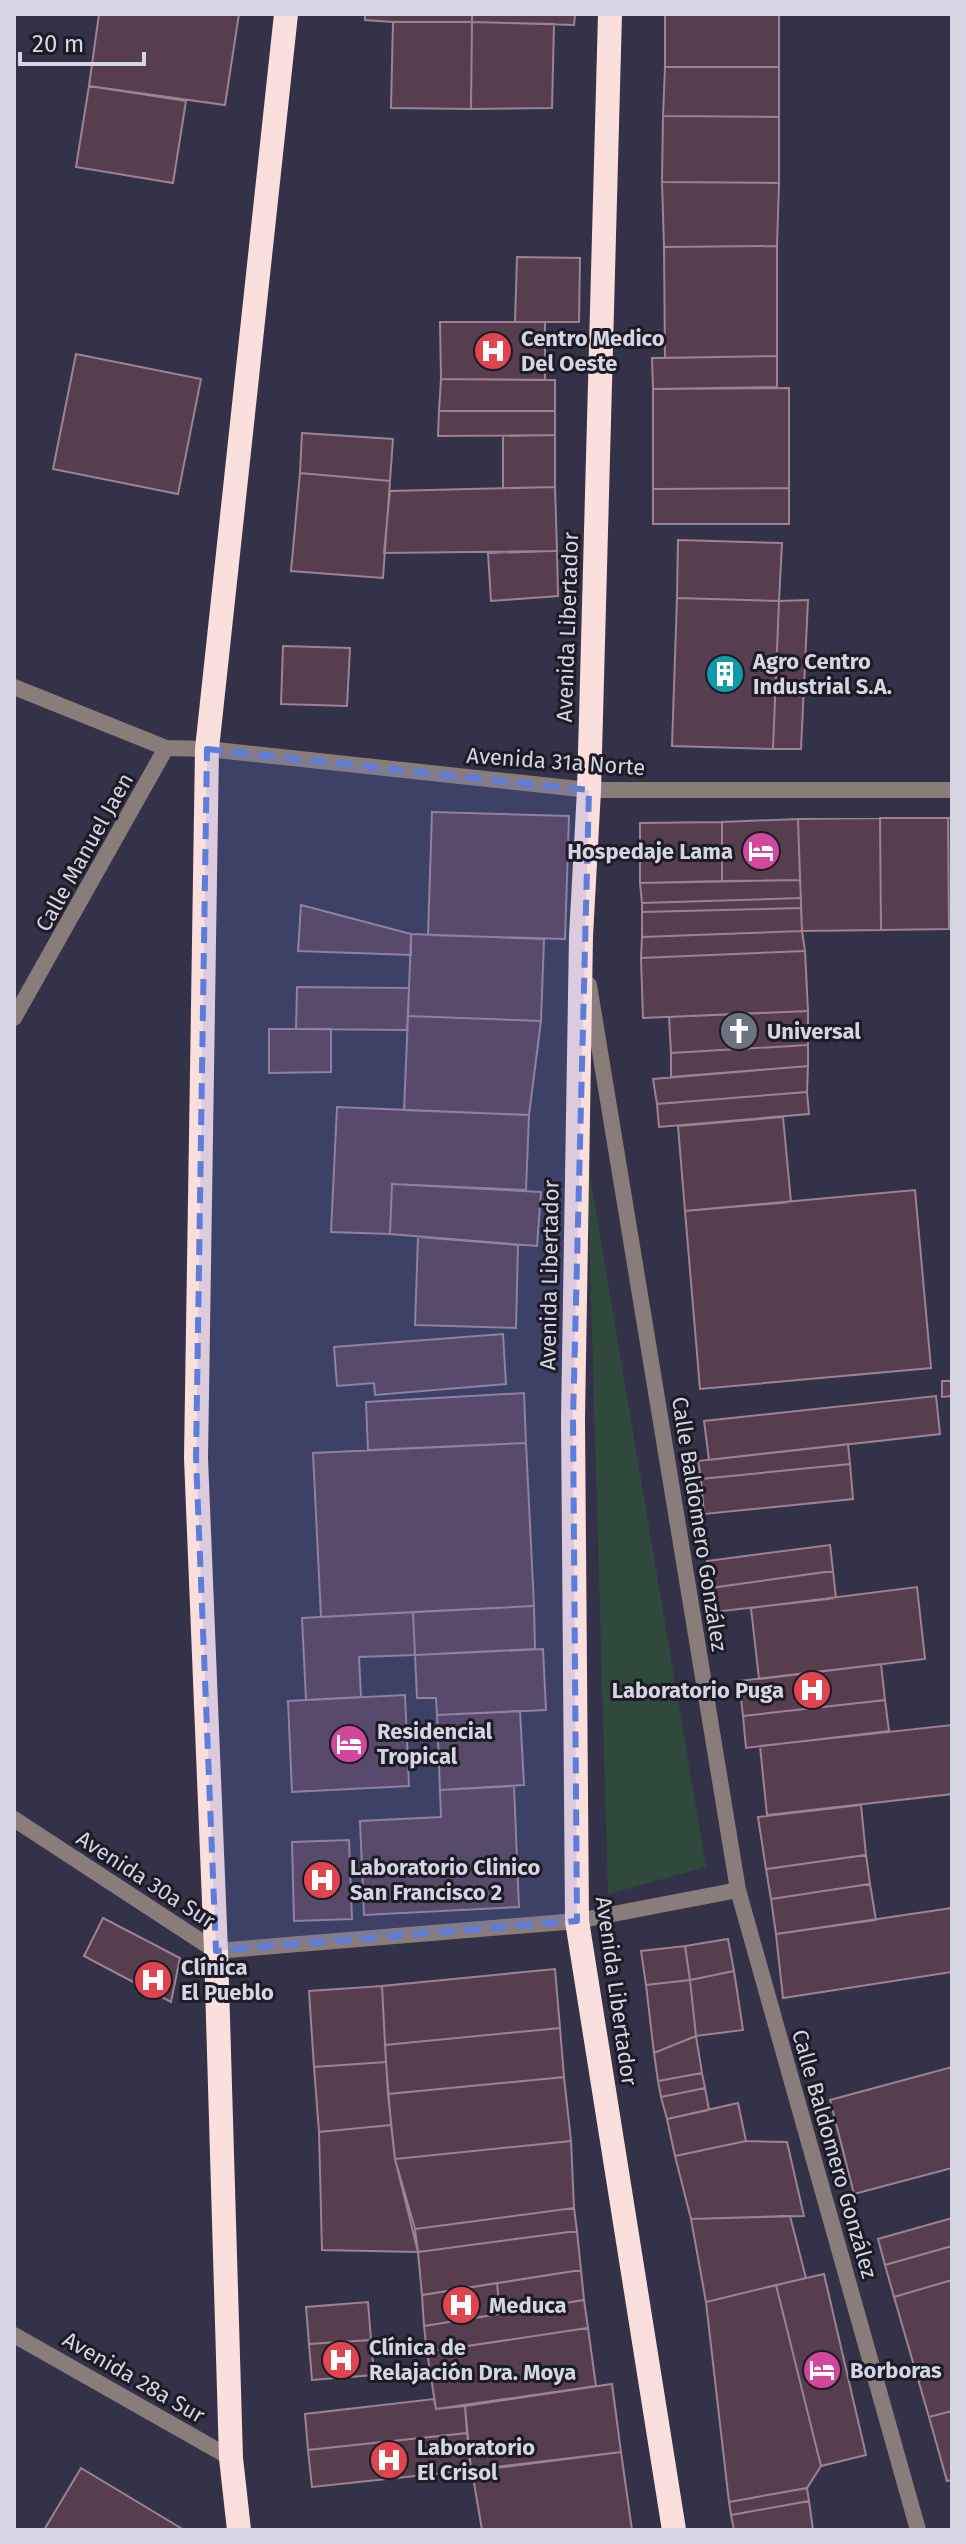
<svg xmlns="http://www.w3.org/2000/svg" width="966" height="2544" viewBox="0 0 966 2544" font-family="'Fira Sans',sans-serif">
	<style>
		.green { fill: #30493d }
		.building { fill: #563e4e; stroke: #9c8292; stroke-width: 2 }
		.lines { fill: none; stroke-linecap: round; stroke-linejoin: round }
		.street { stroke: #8a7c7a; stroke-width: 16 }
		.highway { stroke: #fbdfdc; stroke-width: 24 }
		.marked { fill: #5d7ddc; fill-opacity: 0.2; stroke: #5d7ddc; stroke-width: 6; stroke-dasharray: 16 10; stroke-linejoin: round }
		.labels { text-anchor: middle; stroke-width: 6; stroke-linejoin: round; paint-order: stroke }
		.poi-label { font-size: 22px; font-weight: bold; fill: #d5d5e3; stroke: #1c1b26; text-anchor: start }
		.street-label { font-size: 22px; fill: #d5d5e3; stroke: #1c1b26 }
	</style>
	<rect width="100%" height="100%" fill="#343248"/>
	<path class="green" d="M587,1157L706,1867L608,1894Z"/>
	<path class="building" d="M99,14H239L225,105L89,86Z
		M365,14H472V22H393L365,20Z
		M472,14H575L574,25L472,22Z
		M665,14H779V67H665Z
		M393,22H472L471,109L391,108Z
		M472,22L554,24L552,108L471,109Z
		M665,67H779V117L663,116Z
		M89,86L186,101L173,183L76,167Z
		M663,116L779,117V183L662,182Z
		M662,182L779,183L777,246L664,247Z
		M777,246V356L665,358L664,247Z
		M517,257L580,258L579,322H515Z
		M440,322H545V380L441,379Z
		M76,354L201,379L178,494L53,469Z
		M777,356V387L653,389L652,358Z
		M441,379L555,380V411H439Z
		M789,388V488L653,489V389Z
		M439,411H555V435L438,436Z
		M302,433L393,439L390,481L300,473Z
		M555,435V487L503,488V436Z
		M300,473L390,481L383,578L291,571Z
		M555,487L557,551L384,553L390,491Z
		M789,488V524H653V489Z
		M678,540L782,543L779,601L677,598Z
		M557,551L558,596L491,601L488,553Z
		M677,598L779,601L773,749L672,746Z
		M808,600L801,749H773L779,601Z
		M283,646L350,648L347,706L281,704Z
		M432,812L569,816L565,939L428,935Z
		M880,818L881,930L802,931L798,819Z
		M880,818H948L949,929L881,930Z
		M948,818H952V928L949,929Z
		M798,819L800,880L722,881V822Z
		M722,822V881L640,883V823Z
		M800,880L801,898L642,903L640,883Z
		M801,898V908L642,912V903Z
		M301,905L411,934V955L298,951Z
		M801,908L802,931L642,937V912Z
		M802,931L805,951L641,958L642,937Z
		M411,934L544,939L541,1021L408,1016Z
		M805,951L808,1011L643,1018L641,958Z
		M297,987L409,988L407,1030L296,1029Z
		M808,1011V1045L671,1053L669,1017Z
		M408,1016L541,1021L529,1115L404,1110Z
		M269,1029H331V1072L269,1073Z
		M808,1045V1066L671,1077V1053Z
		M808,1066L807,1092L657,1104L653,1079Z
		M807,1092L809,1114L659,1127L657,1104Z
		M337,1107L529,1115L526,1190L392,1184L390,1234L331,1232Z
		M783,1117L791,1202L685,1211L678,1126Z
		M392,1184L541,1192L537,1246L390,1234Z
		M915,1190L931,1368L700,1389L685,1211Z
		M418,1237L518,1245L516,1328L415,1325Z
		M503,1334L506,1384L375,1395L374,1383L337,1386L334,1347Z
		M942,1381H952V1396L942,1397Z
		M524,1393L526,1443L368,1450L366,1402Z
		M936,1396L940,1434L709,1460L704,1421Z
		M526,1443L534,1606L321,1617L313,1453Z
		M848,1444L850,1464L701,1479L698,1461Z
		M850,1464L853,1499L704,1514L701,1479Z
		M830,1545L833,1571L710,1588L707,1561Z
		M833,1571L836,1598L714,1612L710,1588Z
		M917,1587L925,1659L759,1679L751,1608Z
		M534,1606L535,1649L415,1655L413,1612Z
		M413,1612L415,1655L359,1657L361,1697L306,1700L302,1618Z
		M543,1649L546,1710L437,1715L436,1698H417L415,1655Z
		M881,1664L885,1700L743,1716L739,1681Z
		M405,1695L409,1786L292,1792L288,1701Z
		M885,1700L889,1731L746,1748L743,1716Z
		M520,1711L524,1785L440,1790L437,1715Z
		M952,1725V1794L767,1815L760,1746Z
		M514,1786L519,1907L364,1915L360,1821L441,1817L440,1790Z
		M861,1805L866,1855L766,1869L758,1817Z
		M349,1840L352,1919L294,1921L292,1842Z
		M866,1855L870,1884L771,1899L766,1869Z
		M870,1884L876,1920L776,1934L771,1899Z
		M952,1908V1972L783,1998L776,1934Z
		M103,1918L180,1958L171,2002L84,1956Z
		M728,1939L734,1971L690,1980L685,1946Z
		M685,1946L690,1980L646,1985L641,1951Z
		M555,1969L560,2028L385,2045L382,1986Z
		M734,1971L743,2030L696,2036L690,1980Z
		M690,1980L696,2036L654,2053L646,1985Z
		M382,1986L386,2062L314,2067L309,1991Z
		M560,2028L564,2077L388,2094L385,2045Z
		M696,2036L702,2073L658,2081L654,2053Z
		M386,2062L391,2125L319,2132L314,2067Z
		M952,2067V2168L854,2194L830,2100Z
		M702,2073L705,2088L661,2097L658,2081Z
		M564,2077L571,2141L395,2159L388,2094Z
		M705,2088L709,2110L667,2119L661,2097Z
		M738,2103L746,2141L675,2156L667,2119Z
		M391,2125L395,2159L418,2252L322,2250L319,2132Z
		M571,2141L574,2208L415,2229L395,2159Z
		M746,2141L787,2142L804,2216L691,2219L675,2156Z
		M574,2208L577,2231L418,2252L415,2229Z
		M790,2216L806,2278L706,2302L691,2219Z
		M952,2218V2246L885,2265L878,2239Z
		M577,2231L581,2270L422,2295L418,2252Z
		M952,2246V2280L894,2297L885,2265Z
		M581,2270L584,2300L500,2314L497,2283Z
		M824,2274L866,2455L821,2466L776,2285Z
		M952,2280V2411L929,2417L894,2297Z
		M497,2283L500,2314L424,2326L422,2295Z
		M776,2285L821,2466L807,2488L729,2502L706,2302Z
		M584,2300L588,2328L427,2352L424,2326Z
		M368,2302L371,2340L309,2344L306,2307Z
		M588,2328L596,2386L436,2409L427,2352Z
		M371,2340L374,2375L312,2380L309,2344Z
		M612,2384L621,2452L471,2470L465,2406Z
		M434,2399L436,2409L465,2406L467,2433L308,2450L305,2414Z
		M952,2411V2480L947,2481L929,2417Z
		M467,2433L471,2470L312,2487L308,2450Z
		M621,2452L632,2530H482L472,2471Z
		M81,2468L184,2530H44Z
		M807,2488L809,2501L731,2515L729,2502Z
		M809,2501L813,2530H734L731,2515Z"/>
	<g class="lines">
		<path class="street" d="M14,687L166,748L207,749L589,790H952
			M589,985L738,1890L918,2530
			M14,1018L166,748
			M14,1819L216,1951L577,1921L738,1890
			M14,2335L231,2458"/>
		<path class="highway" d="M610,14L589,790L581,936L573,1419L577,1921L674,2530
			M239,2530L231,2458L216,1951L196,1458L207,749L286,14"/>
	</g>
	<path class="marked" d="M207,749L589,790L573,1419L577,1921L216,1951L196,1458Z"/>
	<defs>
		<g id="hospital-disc" transform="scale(2)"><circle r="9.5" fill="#e0444e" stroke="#1c1b26"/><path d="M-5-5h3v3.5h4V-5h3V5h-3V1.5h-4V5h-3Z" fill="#fff"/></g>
		<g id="building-disc" transform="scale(2)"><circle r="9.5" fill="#0f9aa8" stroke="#1c1b26"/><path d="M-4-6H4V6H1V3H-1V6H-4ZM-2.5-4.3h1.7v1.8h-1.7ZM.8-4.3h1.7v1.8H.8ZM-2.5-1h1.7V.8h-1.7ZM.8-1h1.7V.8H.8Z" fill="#fff"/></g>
		<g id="hotel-disc" transform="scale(2)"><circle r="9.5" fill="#d1479c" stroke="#1c1b26"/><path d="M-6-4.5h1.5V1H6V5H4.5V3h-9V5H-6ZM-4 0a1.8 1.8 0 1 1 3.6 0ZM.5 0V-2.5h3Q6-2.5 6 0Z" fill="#fff"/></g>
		<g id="church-disc" transform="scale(2)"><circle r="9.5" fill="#6b7280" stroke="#1c1b26"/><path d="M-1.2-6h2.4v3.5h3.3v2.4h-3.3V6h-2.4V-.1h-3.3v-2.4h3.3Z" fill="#fff"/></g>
	</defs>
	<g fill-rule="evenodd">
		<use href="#hospital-disc" x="493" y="351"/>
		<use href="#building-disc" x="725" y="674"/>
		<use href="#hotel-disc" x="761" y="851"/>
		<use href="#church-disc" x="739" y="1031"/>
		<use href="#hospital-disc" x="812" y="1690"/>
		<use href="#hotel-disc" x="349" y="1744"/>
		<use href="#hospital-disc" x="322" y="1880"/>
		<use href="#hospital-disc" x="153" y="1980"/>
		<use href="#hospital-disc" x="461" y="2305"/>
		<use href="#hospital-disc" x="341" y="2360"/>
		<use href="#hotel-disc" x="822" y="2370"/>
		<use href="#hospital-disc" x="389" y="2460"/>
	</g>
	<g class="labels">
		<g class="poi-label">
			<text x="521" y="346">Centro Medico<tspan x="521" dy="25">Del Oeste</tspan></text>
			<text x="753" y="669">Agro Centro<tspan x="753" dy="25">Industrial S.A.</tspan></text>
			<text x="733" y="859" text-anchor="end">Hospedaje Lama</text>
			<text x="767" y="1039">Universal</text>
			<text x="784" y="1698" text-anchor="end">Laboratorio Puga</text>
			<text x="377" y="1739">Residencial<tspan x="377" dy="25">Tropical</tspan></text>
			<text x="350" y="1875">Laboratorio Clinico<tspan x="350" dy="25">San Francisco 2</tspan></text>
			<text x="181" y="1975">Clínica<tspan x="181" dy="25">El Pueblo</tspan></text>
			<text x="489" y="2313">Meduca</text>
			<text x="369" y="2355">Clínica de<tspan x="369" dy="25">Relajación Dra. Moya</tspan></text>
			<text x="850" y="2378">Borboras</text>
			<text x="417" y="2455">Laboratorio<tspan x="417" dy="25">El Crisol</tspan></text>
		</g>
		<g class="street-label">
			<text transform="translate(567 627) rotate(-88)" y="8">Avenida Libertador</text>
			<text transform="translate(556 761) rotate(4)" y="8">Avenida 31a Norte</text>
			<text transform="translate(84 852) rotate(-61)" y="8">Calle Manuel Jaen</text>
			<text transform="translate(549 1275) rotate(-89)" y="8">Avenida Libertador</text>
			<text transform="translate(700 1524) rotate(81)" y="8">Calle Baldomero González</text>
			<text transform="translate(146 1879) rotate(33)" y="8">Avenida 30a Sur</text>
			<text transform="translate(617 1991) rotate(82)" y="8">Avenida Libertador</text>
			<text transform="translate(835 2154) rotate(74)" y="8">Calle Baldomero González</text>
			<text transform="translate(134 2377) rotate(30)" y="8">Avenida 28a Sur</text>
		</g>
	</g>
	<rect width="966" height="2544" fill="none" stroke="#d5d5e3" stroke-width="32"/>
	<path d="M20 52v12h124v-12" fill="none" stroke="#d5d5e3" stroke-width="4"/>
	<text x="32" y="52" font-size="24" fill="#d5d5e3" stroke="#1c1b26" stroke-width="6" paint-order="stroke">20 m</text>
</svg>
